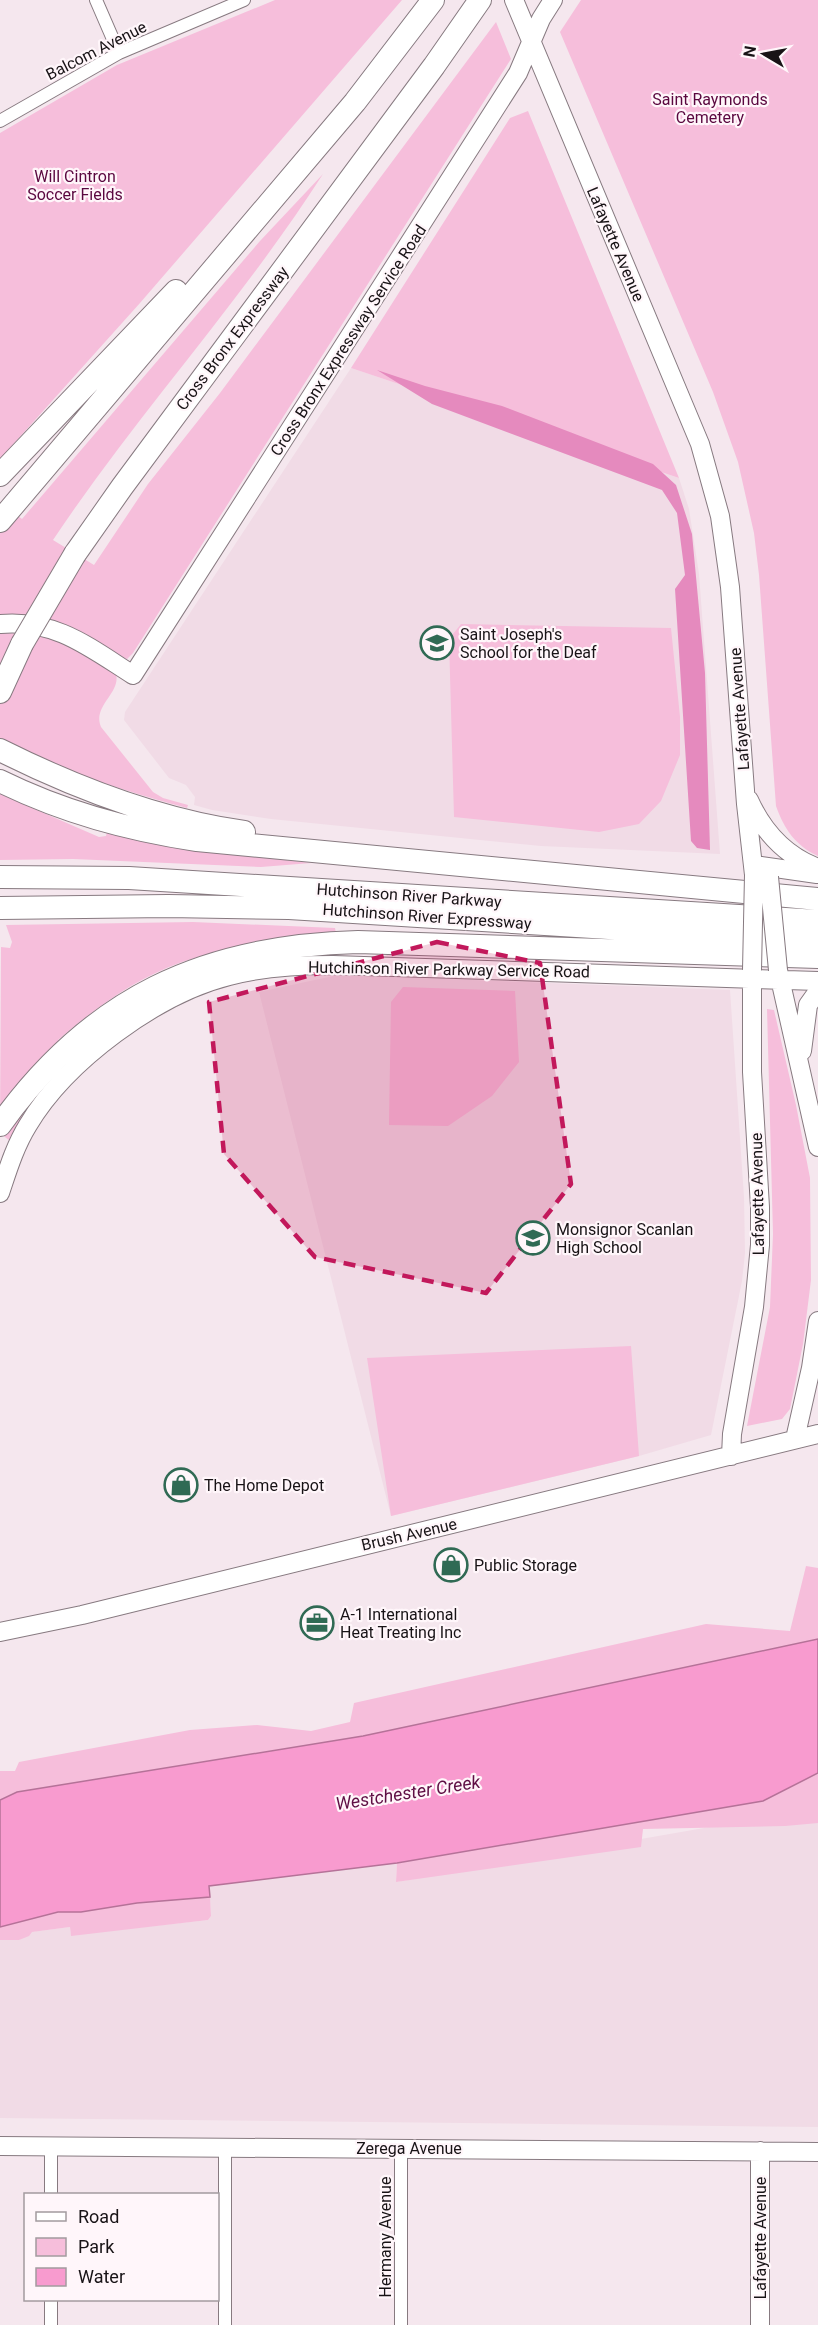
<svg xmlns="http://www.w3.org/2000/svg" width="818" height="2325" viewBox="0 0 818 2325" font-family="Roboto,sans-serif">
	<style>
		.built { fill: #f1dbe6 }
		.green { fill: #f6bedb }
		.forest { fill: #e58abe }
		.water { fill: #f89bcf; stroke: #b57298; stroke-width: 1.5 }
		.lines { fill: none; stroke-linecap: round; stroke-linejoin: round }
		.street-casing { stroke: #877a80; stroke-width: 14 }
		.secondary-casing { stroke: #877a80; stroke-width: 20 }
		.highway-casing { stroke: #877a80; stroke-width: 24 }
		.street { stroke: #fff; stroke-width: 12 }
		.secondary { stroke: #fff; stroke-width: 18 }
		.highway { stroke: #fff; stroke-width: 22 }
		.secondary-bridge-casing { stroke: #877a80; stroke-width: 20; stroke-linecap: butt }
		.highway-bridge-casing { stroke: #877a80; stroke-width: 24; stroke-linecap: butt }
		.secondary-bridge { stroke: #fff; stroke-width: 18 }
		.highway-bridge { stroke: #fff; stroke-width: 22 }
		.marked { fill: #c2185b; fill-opacity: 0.2; stroke: #c2185b; stroke-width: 4.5; stroke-dasharray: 12 8; stroke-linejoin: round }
		.labels { text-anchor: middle; stroke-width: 4.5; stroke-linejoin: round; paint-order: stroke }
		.street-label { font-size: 16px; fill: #181316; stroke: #fff6fa }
		.park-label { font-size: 16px; fill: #5a073f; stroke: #fff6fa }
		.poi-label { font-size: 16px; fill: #181316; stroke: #fff6fa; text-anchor: start }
		.water-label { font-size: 18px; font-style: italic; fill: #5f0e44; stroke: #fff6fa }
	</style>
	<rect width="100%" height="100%" fill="#f5e7ee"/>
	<path class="built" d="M351,368L679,478L689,509L699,574L720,854L541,846L271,819L212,810L194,805L195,797L186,785L169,778L124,720L125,712Z
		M338,975L730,990L744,1197L745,1253L742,1281L711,1435L639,1456L391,1516L259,992Z
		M818,1808V2127L0,2118V1940H19L31,1932L70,1927L71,1935L208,1920L211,1916L209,1886L397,1863L396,1882Z"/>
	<path class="green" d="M275,0H402L140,303L0,459V133L117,65Z
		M581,0H818V856C796,846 784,829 776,806L759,575L754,533L738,462L713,392L560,32Z
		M496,22L511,59L133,653L127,659L123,658L78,630L63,624L46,619L0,616V502L22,519L260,241L323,174C241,302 137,414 53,540L94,565L148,484L220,393Z
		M528,111L679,478L351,368L510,118Z
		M461,624L671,628L680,717V755L661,801L639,824L599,832L454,817L449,639Z
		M0,633L36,634L63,641L116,674C121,693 92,706 101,727L153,792L163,798L188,805L187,808C123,791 58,770 0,738Z
		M0,794L99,837L106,836L107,832L183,848L311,863L261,867L73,859L0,860Z
		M193,922L335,928L336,933C284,939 232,945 182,962C136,978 95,1008 58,1040L74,1057L30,1106L10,1141L0,1133L1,947L10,948L12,942L6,925Z
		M403,987L515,991L519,1062L492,1096L448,1126L389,1125L391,1002Z
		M767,1009L774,1010L796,1105L810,1178L811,1280L803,1344L790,1409L782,1419L747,1426L770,1307L773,1234Z
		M631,1346L639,1456L391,1516L367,1358Z
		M806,1566L818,1568V1639L814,1642L363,1736L17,1792L0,1800V1771H15L19,1762L190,1730L257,1725L311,1731L350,1722L354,1703L706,1624L790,1631Z
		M818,1773V1823L785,1826L643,1829L641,1847L396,1882L397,1863L763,1801Z
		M210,1897L211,1916L208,1920L71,1936L70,1927L32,1932L29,1936L19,1940H0V1927L58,1912H81L137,1903Z"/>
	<path class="forest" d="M377,370L425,386L502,406L653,464L676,485L692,534L705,673L710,850L697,848L691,841L675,589L685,575L677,513L662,490L432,404Z"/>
	<path class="water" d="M818,1639V1773L763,1801L397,1863L209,1886L210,1897L137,1903L81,1912H58L0,1927V1800L17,1792L363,1736Z"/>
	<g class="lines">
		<g class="street-casing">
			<path id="street" d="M96,0L119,53
				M0,121L119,53L244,0
				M225,2147V2325
				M401,2148V2325
				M51,2194V2147
				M51,2300V2325"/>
		</g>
		<g class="secondary-casing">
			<path id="secondary" d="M514,0L700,444L720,516L730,587L746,804L754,875
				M0,624C55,619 89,647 133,675L518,73L541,19L553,0
				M749,800C763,831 786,856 818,868
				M754,865L817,874
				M778,970L818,1147
				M802,1051L808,1005L818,991
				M0,1193C8,1169 15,1146 28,1125C66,1061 157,994 229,976C262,967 299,965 333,965L818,981
				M795,1439L811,1368L818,1321
				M731,1456L732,1434L754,1307L760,1245V1207L752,1072V970
				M0,1632L82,1615L818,1434
				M0,2146L818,2152
				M760,2325V2151"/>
		</g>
		<g class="highway-casing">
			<path id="highway" d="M0,475L176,291
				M0,521L355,102L433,0
				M75,554L122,487L434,66L480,0
				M0,692L22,644
				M0,750C76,788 159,820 244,832
				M0,781C63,812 128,830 197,840L818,899
				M0,877L129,878L818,921
				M0,908L168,906L289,908L818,941
				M0,1125C91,998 203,946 358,942L818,957"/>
		</g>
		<use href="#street" class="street"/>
		<use href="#secondary" class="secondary"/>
		<use href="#highway" class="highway"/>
		<g class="secondary-bridge-casing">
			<path id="secondary-bridge" d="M769,877L778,970
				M752,970L754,875"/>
		</g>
		<g class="highway-bridge-casing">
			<path id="highway-bridge" d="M22,644L75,554"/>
		</g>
		<use href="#secondary-bridge" class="secondary-bridge"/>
		<use href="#highway-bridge" class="highway-bridge"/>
	</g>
	<path class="marked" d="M437,942L540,963L571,1184L486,1293L315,1257L224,1154L209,1002Z"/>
	<defs>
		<g id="school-ring" transform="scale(1.725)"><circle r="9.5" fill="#fff6fa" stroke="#306a54" stroke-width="1.5"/><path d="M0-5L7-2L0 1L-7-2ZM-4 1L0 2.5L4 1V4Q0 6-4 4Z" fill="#306a54"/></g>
		<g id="shop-ring" transform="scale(1.725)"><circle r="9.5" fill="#fff6fa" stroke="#306a54" stroke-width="1.5"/><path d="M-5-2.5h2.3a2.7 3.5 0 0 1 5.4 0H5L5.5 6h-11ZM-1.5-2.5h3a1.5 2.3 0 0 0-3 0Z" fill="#306a54"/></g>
		<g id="office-ring" transform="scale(1.725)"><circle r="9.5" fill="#fff6fa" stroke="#306a54" stroke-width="1.5"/><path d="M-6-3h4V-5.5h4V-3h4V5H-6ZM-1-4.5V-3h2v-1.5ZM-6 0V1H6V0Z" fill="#306a54"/></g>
	</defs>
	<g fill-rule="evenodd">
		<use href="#school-ring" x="437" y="643"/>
		<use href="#school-ring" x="533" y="1238"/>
		<use href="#shop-ring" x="181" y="1485"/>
		<use href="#shop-ring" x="451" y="1565"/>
		<use href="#office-ring" x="317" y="1623"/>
	</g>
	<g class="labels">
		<g class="street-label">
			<text transform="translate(96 50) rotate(-27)" y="6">Balcom Avenue</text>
			<text transform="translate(616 244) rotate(67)" y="6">Lafayette Avenue</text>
			<text transform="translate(232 338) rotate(-53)" y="6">Cross Bronx Expressway</text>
			<text transform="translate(348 340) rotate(-57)" y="6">Cross Bronx Expressway Service Road</text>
			<text transform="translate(739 709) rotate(-94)" y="6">Lafayette Avenue</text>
			<text transform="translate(409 895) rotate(4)" y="6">Hutchinson River Parkway</text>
			<text transform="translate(427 916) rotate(4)" y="6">Hutchinson River Expressway</text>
			<text transform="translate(449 969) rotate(1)" y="6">Hutchinson River Parkway Service Road</text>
			<text transform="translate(757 1194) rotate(-91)" y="6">Lafayette Avenue</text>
			<text transform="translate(409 1534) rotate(-13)" y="6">Brush Avenue</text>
			<text x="409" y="2154">Zerega Avenue</text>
			<text transform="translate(385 2237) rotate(-90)" y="6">Hermany Avenue</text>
			<text transform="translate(760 2238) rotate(-90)" y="6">Lafayette Avenue</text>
		</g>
		<g class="park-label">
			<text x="710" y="105">Saint Raymonds<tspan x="710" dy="18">Cemetery</tspan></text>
			<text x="75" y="182">Will Cintron<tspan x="75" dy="18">Soccer Fields</tspan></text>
		</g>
		<g class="poi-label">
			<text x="460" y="640">Saint Joseph's<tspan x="460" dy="18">School for the Deaf</tspan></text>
			<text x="556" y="1235">Monsignor Scanlan<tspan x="556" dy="18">High School</tspan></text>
			<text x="204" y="1491">The Home Depot</text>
			<text x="474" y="1571">Public Storage</text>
			<text x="340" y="1620">A-1 International<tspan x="340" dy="18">Heat Treating Inc</tspan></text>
		</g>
		<g class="water-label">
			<text transform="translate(408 1793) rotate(-9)" y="6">Westchester Creek</text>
		</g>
	</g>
	<rect x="24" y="2193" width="195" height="108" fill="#fff6fa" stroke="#a39b9f" stroke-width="1.5"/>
	<rect x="36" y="2212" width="30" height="9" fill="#ffffff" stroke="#a39b9f" stroke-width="1.5"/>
	<text x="78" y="2223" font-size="18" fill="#181316">Road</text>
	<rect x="36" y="2238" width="30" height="18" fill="#f6bedb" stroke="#a39b9f" stroke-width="1.5"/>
	<text x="78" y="2253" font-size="18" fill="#181316">Park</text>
	<rect x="36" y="2268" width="30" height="18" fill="#f89bcf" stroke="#a39b9f" stroke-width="1.5"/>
	<text x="78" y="2283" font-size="18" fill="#181316">Water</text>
	<g transform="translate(764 54) rotate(280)" stroke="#fff6fa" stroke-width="4.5" paint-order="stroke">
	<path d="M0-4.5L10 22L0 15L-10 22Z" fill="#181316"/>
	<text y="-9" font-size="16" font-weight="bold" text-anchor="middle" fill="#181316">N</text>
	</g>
</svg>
